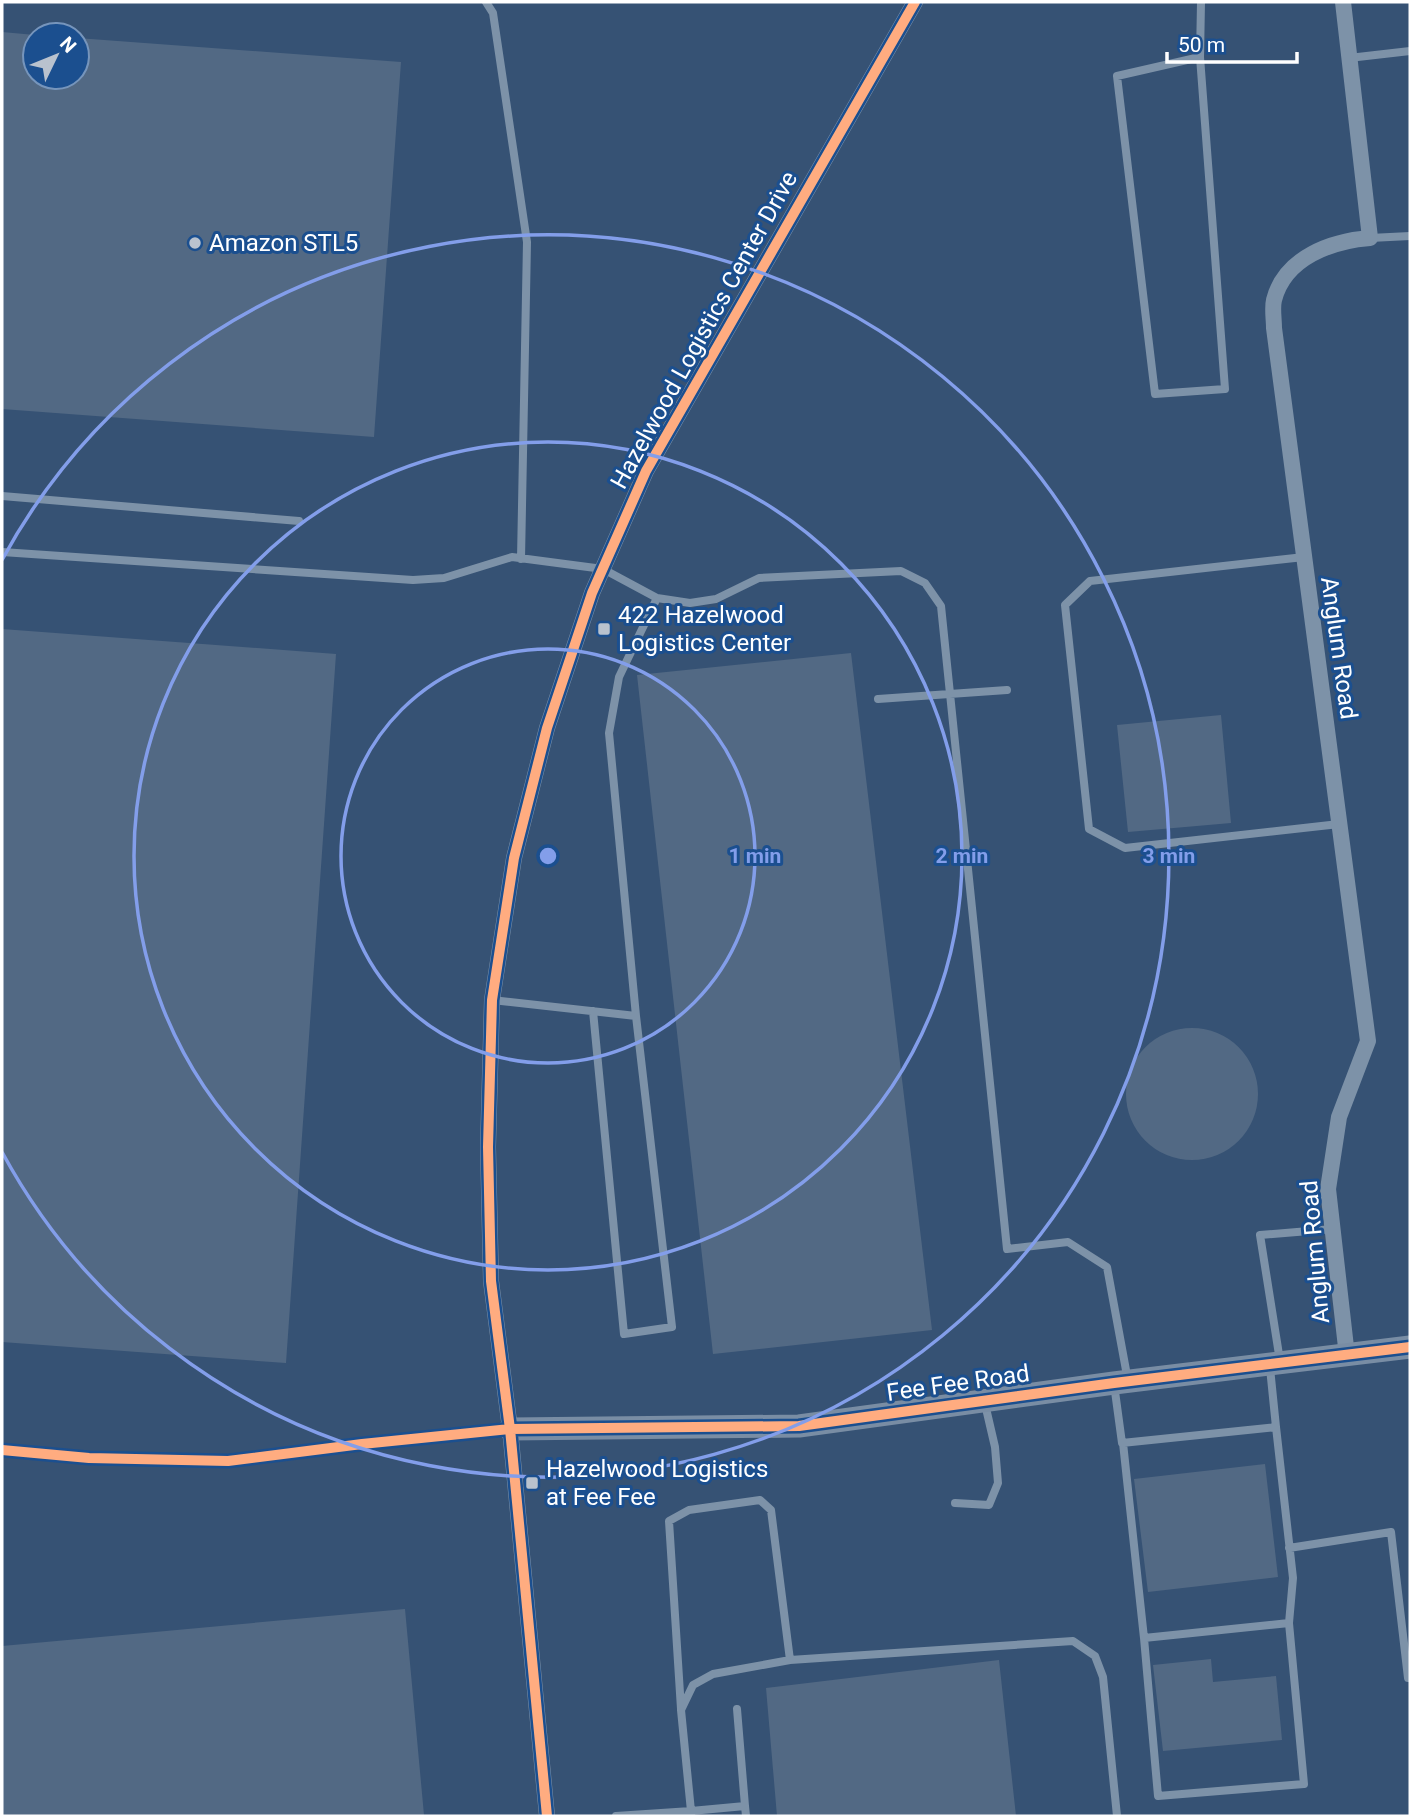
<svg xmlns="http://www.w3.org/2000/svg" width="1412" height="1818" viewBox="0 0 1412 1818" font-family="Roboto,sans-serif">
	<style>
		.building { fill: #526984 }
		.lines { fill: none; stroke-linecap: round; stroke-linejoin: round }
		.lane { stroke: #7d92a8; stroke-width: 8 }
		.street { stroke: #7d92a8; stroke-width: 16 }
		.secondary { stroke: #798da4; stroke-width: 23 }
		.cycleway-casing { stroke: #1b4f8f; stroke-width: 15 }
		.cycleway { stroke: #ffac80; stroke-width: 10 }
		.ring { fill: none; stroke: #839eea; stroke-width: 3.5 }
		.poi-dot { fill: #b9c2ce; stroke: #1b4f8f; stroke-width: 2.5 }
		.labels { text-anchor: middle; stroke-width: 6; stroke-linejoin: round; paint-order: stroke }
		.poi-label { font-size: 24px; fill: #fff; stroke: #1b4f8f; text-anchor: start }
		.street-label { font-size: 24px; fill: #fff; stroke: #1b4f8f }
		.centre { fill: #839eea; stroke: #1b4f8f; stroke-width: 3.5 }
		.ring-label { font-size: 21px; text-anchor: middle; font-weight: bold; fill: #839eea; stroke: #1b4f8f; stroke-width: 6; stroke-linejoin: round; paint-order: stroke }
	</style>
	<rect width="100%" height="100%" fill="#365274"/>
	<path class="building" d="M2,32L35,35V77H77V38L401,62L374,437L2,409Z
		M2,629L336,654L286,1363L2,1342Z
		M851,653L932,1330L713,1354L637,675Z
		M1221,715L1231,823L1128,832L1117,725Z
		M1126 1094a66 66 0 1 1 132 0a66 66 0 1 1-132 0Z
		M1265,1464L1278,1577L1148,1592L1134,1479Z
		M405,1609L424,1815L2,1816V1646Z
		M1211,1659L1213,1682L1276,1676L1282,1740L1163,1751L1153,1665Z
		M999,1660L1016,1816H777L766,1688Z"/>
	<g class="lines">
		<path class="lane" d="M486,2L493,13L527,242L521,559
			M1200,57L1117,76L1155,394L1225,389L1200,57L1201,2
			M1349,58L1410,51
			M1370,238L1410,236
			M2,496L299,521
			M2,552L413,580L444,578L512,557L603,569L657,598L690,603L716,599L759,578L901,571L925,583L941,606L1007,1249L1068,1242L1107,1267L1128,1381
			M1304,557L1090,581L1065,605L1089,829L1125,848L1339,824
			M878,699L1007,690
			M492,1000L636,1016L609,733L619,677L657,598
			M593,1011L624,1334L672,1327L636,1016
			M1280,1361L1260,1235L1333,1229
			M1114,1384L1122,1443L1276,1427L1270,1368
			M1123,1443L1144,1638L1289,1623L1293,1578L1276,1427
			M2,1450L89,1458L228,1461L362,1444L507,1429
			M955,1503L989,1505L998,1483L995,1447L985,1404
			M1289,1548L1391,1532L1408,1678H1410
			M1144,1638L1158,1796L1304,1784L1289,1623
			M681,1709L669,1521L689,1510L760,1500L771,1510L790,1660
			M737,1709L745,1806
			M616,1816L691,1811L681,1710L693,1685L713,1674L790,1660L1073,1641L1095,1656L1103,1677L1117,1816
			M691,1816V1811L745,1806L746,1816"/>
		<path class="street" d="M1343,2L1370,238C1332,241 1285,257 1274,300C1272,308 1274,319 1274,328L1368,1041L1339,1117L1328,1189L1347,1356
			M547,1816L510,1429L491,1281L488,1147L492,1000L514,858L547,728L592,593L646,471L915,2"/>
		<path class="secondary" d="M510,1429L799,1426L1114,1383L1410,1347"/>
		<g class="cycleway-casing">
			<path id="cycleway" d="M2,1450L89,1458L228,1461L362,1444L510,1429L799,1426L1114,1383L1410,1347
				M547,1816L510,1429L491,1281L488,1147L492,1000L514,858L547,728L592,593L646,471L915,2"/>
		</g>
		<use href="#cycleway" class="cycleway"/>
	</g>
	<g class="ring">
		<circle cx="548" cy="856" r="207"/>
		<circle cx="548" cy="856" r="414"/>
		<path d="M2 560A621 621 0 1 1 2 1152"/>
	</g>
	<g class="poi-dot">
		<circle cx="195" cy="243" r="7"/>
		<rect x="597" y="622" width="14" height="14" rx="3.5"/>
		<rect x="525" y="1476" width="14" height="14" rx="3.5"/>
	</g>
	<g class="labels">
		<g class="poi-label">
			<text x="209" y="251">Amazon STL5</text>
			<text x="618" y="623">422 Hazelwood<tspan x="618" dy="28">Logistics Center</tspan></text>
			<text x="546" y="1477">Hazelwood Logistics<tspan x="546" dy="28">at Fee Fee</tspan></text>
		</g>
		<g class="street-label">
			<text transform="translate(704 330) rotate(-61)" y="8">Hazelwood Logistics Center Drive</text>
			<text transform="translate(1339 648) rotate(82)" y="8">Anglum Road</text>
			<text transform="translate(1315 1252) rotate(-95)" y="8">Anglum Road</text>
			<text transform="translate(958 1383) rotate(-8)" y="8">Fee Fee Road</text>
		</g>
	</g>
	<circle cx="548" cy="856" r="10" class="centre"/>
	<g class="ring-label">
		<text x="755" y="863">1 min</text>
		<text x="962" y="863">2 min</text>
		<text x="1169" y="863">3 min</text>
	</g>
	<rect width="1412" height="1818" fill="none" stroke="#ffffff" stroke-width="7"/>
	<g transform="translate(56 56) rotate(47)"><circle r="33" fill="#1b4f8f" stroke="#7695bc" stroke-width="2"/>
	<path d="M0-5L12 26L0 18L-12 26Z" fill="#b9c2ce"/>
	<text y="-10" font-size="19" font-weight="bold" text-anchor="middle" fill="#ffffff">N</text>
	</g>
	<path d="M1167 52v10h130v-10" fill="none" stroke="#ffffff" stroke-width="3.5"/>
	<text x="1178" y="52" font-size="21" fill="#ffffff" stroke="#1b4f8f" stroke-width="5" paint-order="stroke">50 m</text>
</svg>
